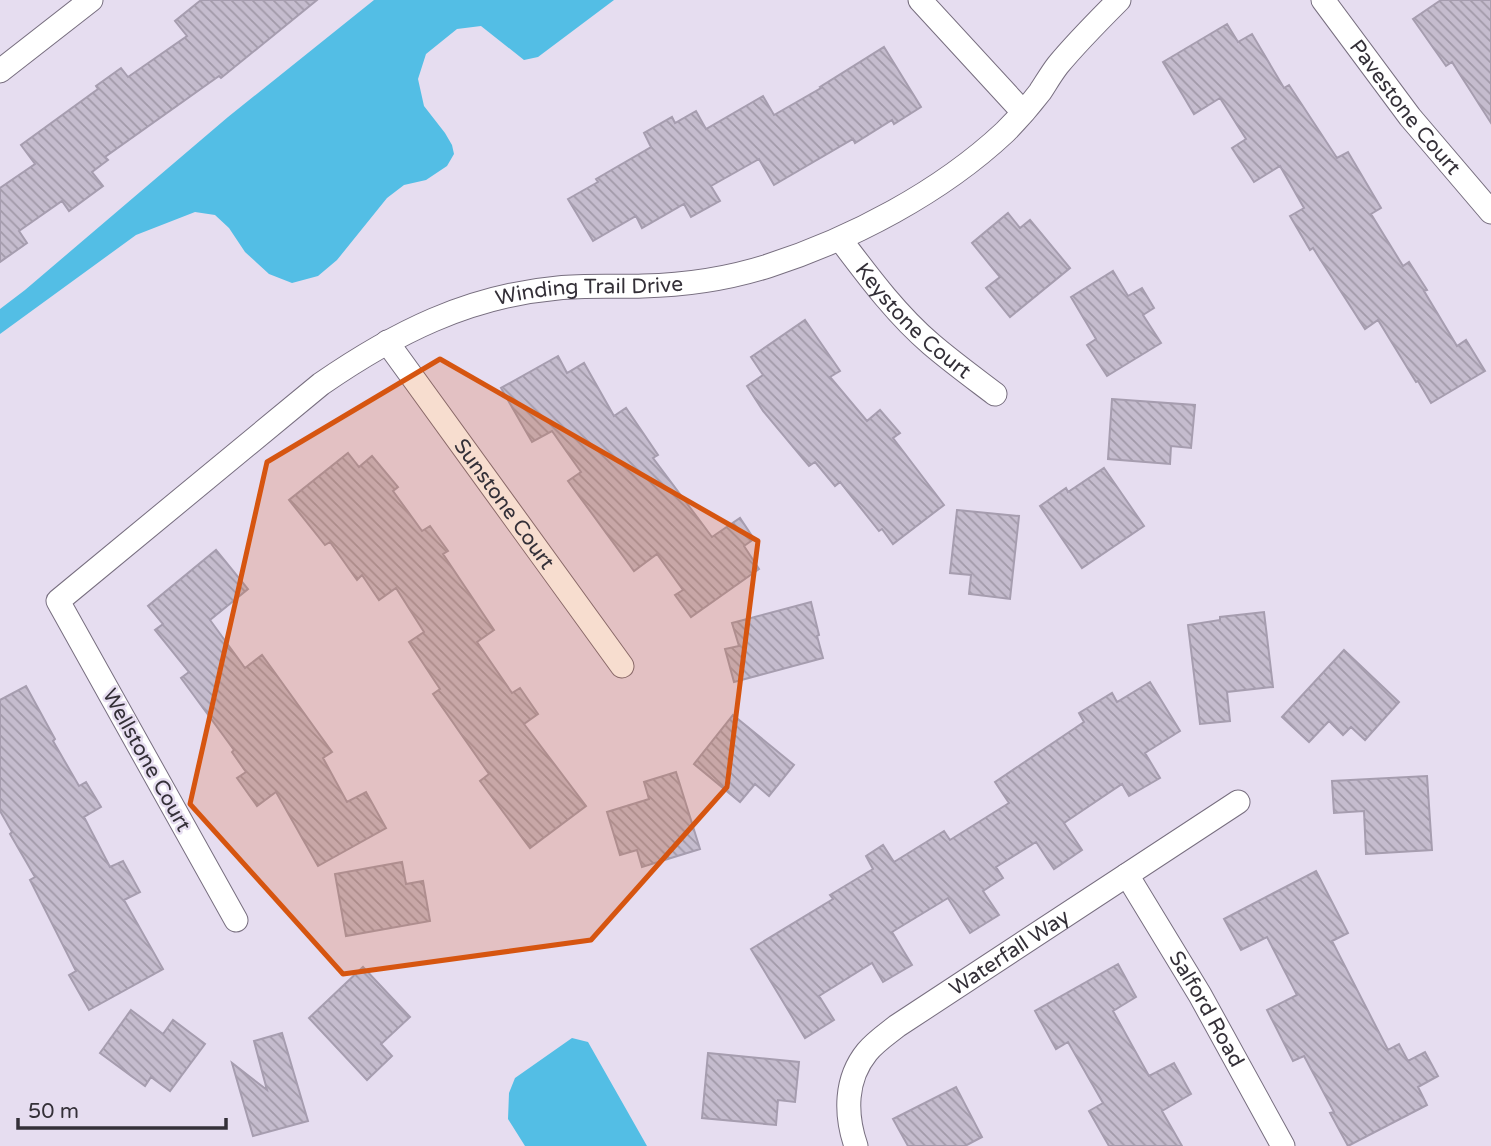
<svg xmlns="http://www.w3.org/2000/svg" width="1491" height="1146" viewBox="0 0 1491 1146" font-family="'Varela Round',sans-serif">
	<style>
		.water { fill: #53bee5 }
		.building { fill: url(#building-back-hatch); stroke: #a69daf; stroke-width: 2 }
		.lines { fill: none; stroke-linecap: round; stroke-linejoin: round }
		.minor-casing { stroke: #776e7f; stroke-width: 25 }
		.minor { stroke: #fff; stroke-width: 23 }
		.marked { fill: #d65510; fill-opacity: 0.2; stroke: #d65510; stroke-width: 5; stroke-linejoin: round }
		.labels { text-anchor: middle; stroke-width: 5; stroke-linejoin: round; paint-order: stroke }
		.street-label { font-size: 21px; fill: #343038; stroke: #e6ddf0 }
	</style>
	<defs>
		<pattern id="building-back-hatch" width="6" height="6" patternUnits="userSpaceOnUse" patternTransform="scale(1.75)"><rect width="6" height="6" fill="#c5bcce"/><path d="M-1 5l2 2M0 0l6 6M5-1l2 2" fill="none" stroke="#a199a8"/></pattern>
	</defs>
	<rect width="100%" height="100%" fill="#e6ddf0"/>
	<path class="water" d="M374,0H614L538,57L524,60L481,26L457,29L426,54L418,79L424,106L445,133L452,145L454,154L447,166L426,180L404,185L387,198L337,260L318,276L292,283L269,274L245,252L229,228L215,215L195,212L136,235L0,334V309L25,290L228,117Z
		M572,1038L588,1042L647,1146H525L508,1119L509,1093L515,1078Z"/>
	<path class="building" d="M201,0H317L221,78L219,76L105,157L108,160L92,172L103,186L69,211L62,201L19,231L27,243L0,262V188L35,164L21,145L98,89L96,86L121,68L128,77L187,36L175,21Z
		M1441,0H1491V123L1452,62L1446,66L1413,19Z
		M1227,24L1238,42L1252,34L1284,88L1289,85L1337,158L1348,152L1381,208L1371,214L1403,266L1409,262L1427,290L1424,291L1457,346L1466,340L1485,371L1431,403L1418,381L1416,382L1378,320L1365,329L1313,248L1310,250L1290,216L1304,208L1280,166L1254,182L1232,148L1246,139L1220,98L1194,114L1163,62Z
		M884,47L921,107L894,124L892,120L855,143L853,139L774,185L759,159L711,186L720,201L691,217L684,204L642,228L636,216L593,241L568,199L598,182L596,179L651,147L644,133L672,117L675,123L696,111L706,129L763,96L774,115L821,88L820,87Z
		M1008,213L1020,228L1030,220L1070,268L1010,317L986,288L1000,277L972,243Z
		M1113,271L1128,296L1142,288L1154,308L1143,315L1161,343L1107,376L1087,345L1096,339L1071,297Z
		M805,320L840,371L830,377L867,421L880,410L900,433L893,438L944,505L893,544L882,529L879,531L840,482L835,486L815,462L809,466L763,411L747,386L763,375L751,357Z
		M558,356L567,373L584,363L614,416L626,408L658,455L653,458L712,537L740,518L754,539L744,546L759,569L691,617L675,595L683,590L657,554L634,571L568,481L581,472L552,431L532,442L501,388Z
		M1112,399L1195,405L1191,448L1171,446L1170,464L1108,459Z
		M348,453L359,467L372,456L398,487L393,491L422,531L430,526L448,551L443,554L494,630L477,642L512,693L520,688L538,714L524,724L586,806L530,848L480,781L489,774L433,694L440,689L409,642L424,632L396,588L379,600L362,575L357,580L330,542L325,545L289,500Z
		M1104,468L1144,526L1082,568L1040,506L1066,488L1068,492Z
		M957,510L1019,516L1010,599L969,594L971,575L950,573Z
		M216,550L248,589L210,620L245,668L262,655L332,752L323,758L347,802L366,792L386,828L318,866L276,792L257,806L237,778L246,772L232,752L234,750L181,678L189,672L155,630L163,624L148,606Z
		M811,602L819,635L817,636L823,658L734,682L725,649L739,646L732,623Z
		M1264,612L1273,687L1227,692L1230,721L1200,724L1188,625L1220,620V617Z
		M1344,650L1399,702L1365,740L1351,727L1343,735L1329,721L1309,742L1282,717Z
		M1150,682L1180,731L1145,753L1160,778L1129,796L1122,784L1064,823L1082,850L1054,869L1036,842L996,867L1003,878L983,891L999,915L970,933L948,898L892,932L912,965L883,982L872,963L819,996L834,1020L805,1038L751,949L833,899L830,895L873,869L866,856L883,845L894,862L944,831L950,840L1009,803L995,782L1084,722L1079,713L1112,693L1117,702Z
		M26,686L55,739L53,741L79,786L86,782L101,807L84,817L110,867L123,861L140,892L124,900L163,969L89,1010L69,975L76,971L30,880L35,877L10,834L12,832L0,811V700Z
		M733,715L794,765L769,796L755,784L740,802L694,764Z
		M676,772L700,849L642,867L637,850L620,855L607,812L649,799L644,782Z
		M1427,776L1432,850L1366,854L1364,811L1334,813L1332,781Z
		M402,862L406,884L423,881L430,921L346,936L335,874Z
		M1316,871L1348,933L1332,941L1388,1050L1399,1044L1408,1061L1425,1052L1438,1076L1418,1087L1427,1105L1348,1146L1330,1113L1334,1112L1304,1056L1293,1061L1267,1010L1297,995L1267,937L1241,950L1224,919Z
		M1118,964L1136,997L1113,1011L1149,1076L1174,1063L1191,1094L1162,1111L1182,1146H1109L1089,1111L1103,1103L1068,1042L1056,1049L1035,1011Z
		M363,967L410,1017L381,1044L392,1056L367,1080L309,1018Z
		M131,1010L163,1034L173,1020L205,1044L170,1091L151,1077L145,1086L100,1053Z
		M282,1033L308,1121L253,1136L232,1063L267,1090L254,1041Z
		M708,1053L799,1062L795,1102L778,1100L776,1125L702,1118Z
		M956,1087L982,1137L965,1146H908L893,1119Z"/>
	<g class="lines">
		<g class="minor-casing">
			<g id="minor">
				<path d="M920,0L1023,112"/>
				<path id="s1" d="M1323,0L1410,117L1491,212"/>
				<path d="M0,71L91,0"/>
				<path id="s2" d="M840,239C868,276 896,314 931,344C952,362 974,378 995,394"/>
				<path id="s3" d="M387,342L622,666"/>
				<path id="s4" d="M1127,875L1200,995L1283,1146"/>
				<path id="s5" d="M236,920L58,601L321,384C395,333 468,296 558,288C586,285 615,287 643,286C685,285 727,279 768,266C852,239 941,192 1005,132C1017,120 1030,105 1040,92C1046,83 1051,74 1058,65C1077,42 1098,21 1119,0"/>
				<path id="s6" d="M856,1146C845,1114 845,1079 867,1052C875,1042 887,1034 897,1026L1238,802"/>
			</g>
		</g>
		<use href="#minor" class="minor"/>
	</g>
	<path class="marked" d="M440,359L758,541L727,787L591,940L343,974L190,804L267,462Z"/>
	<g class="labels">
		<g class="street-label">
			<text dy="7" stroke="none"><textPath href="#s1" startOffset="135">Pavestone Court</textPath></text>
			<text dy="7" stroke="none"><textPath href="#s5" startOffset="996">Winding Trail Drive</textPath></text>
			<text dy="7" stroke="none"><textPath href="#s2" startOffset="110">Keystone Court</textPath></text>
			<text dy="7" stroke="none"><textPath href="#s3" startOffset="200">Sunstone Court</textPath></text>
			<text transform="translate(147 760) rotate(61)" y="7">Wellstone Court</text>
			<text dy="7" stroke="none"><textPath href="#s6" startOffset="273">Waterfall Way</textPath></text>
			<text dy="7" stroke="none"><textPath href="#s4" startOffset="156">Salford Road</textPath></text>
		</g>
	</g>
	<path d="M18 1118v10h208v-10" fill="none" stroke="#343038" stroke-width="3.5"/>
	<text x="28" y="1118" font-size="21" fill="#343038" stroke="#e6ddf0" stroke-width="5" paint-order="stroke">50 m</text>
</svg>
